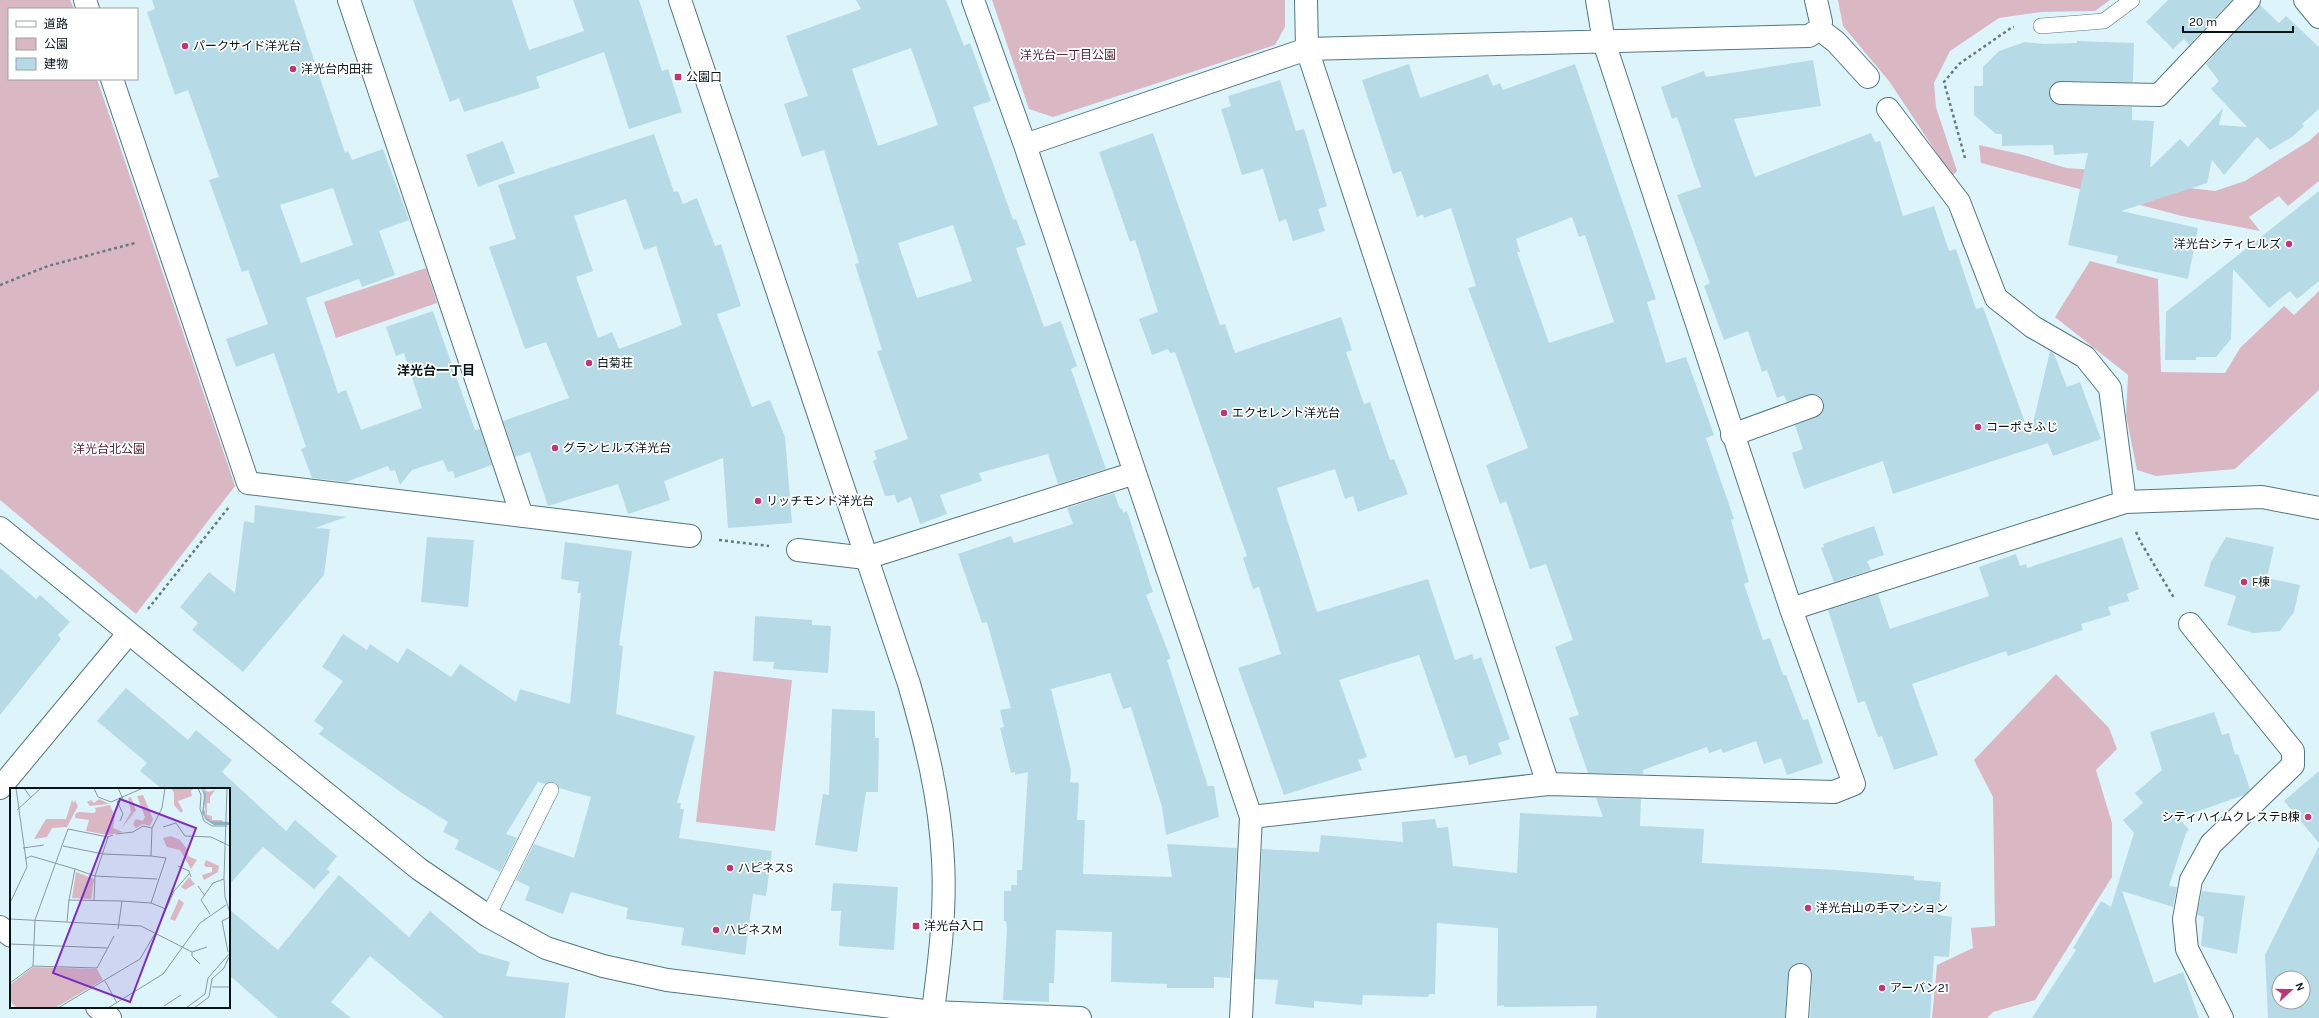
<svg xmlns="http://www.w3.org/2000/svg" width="2319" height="1018" viewBox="0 0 2319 1018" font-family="Karla,'Noto Sans JP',sans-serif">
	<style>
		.green { fill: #d9b8c3 }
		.building { fill: #b6dbe7; fill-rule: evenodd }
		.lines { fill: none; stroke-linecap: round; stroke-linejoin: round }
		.service-casing { stroke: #537680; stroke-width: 16 }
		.minor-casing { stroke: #537680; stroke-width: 24 }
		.tertiary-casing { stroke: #537680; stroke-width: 24 }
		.path { stroke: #68797e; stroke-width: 2.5; stroke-dasharray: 3 3; stroke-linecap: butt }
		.service { stroke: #fff; stroke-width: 15 }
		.minor { stroke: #fff; stroke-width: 22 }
		.tertiary { stroke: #fff; stroke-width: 22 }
		.poi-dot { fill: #bf3776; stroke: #fff; stroke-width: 1.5 }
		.labels { text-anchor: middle; stroke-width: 3.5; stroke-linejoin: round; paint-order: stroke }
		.poi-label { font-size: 12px; fill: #061317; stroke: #fff; text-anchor: start }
		.park-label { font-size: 12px; fill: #542236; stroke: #fff }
		.neighbourhood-label { font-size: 13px; font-weight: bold; fill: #061317; stroke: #fff }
		.inset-road { fill: none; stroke: #889aa0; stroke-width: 1 }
		.view { fill: #7b2cbf; fill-opacity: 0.15; stroke: #7b2cbf; stroke-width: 2 }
		.inset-edge { fill: none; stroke: #061317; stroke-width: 2 }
	</style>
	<rect width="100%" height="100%" fill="#def4fb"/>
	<path class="green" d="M0,0H70L74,9H9V79H97L235,486L136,614L0,500Z
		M992,0H1285V27L1275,45L1053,117L1029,109Z
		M1838,0H2110L2095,11L2041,12L1999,18L1950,51L1934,83L1936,107L1957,171L1952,176L1889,81L1843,26Z
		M2319,132V181L2288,206L2279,196L2249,217L2260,231L2182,216L1981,163L1979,145L2024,155L2066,168L2155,174L2189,188L2215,191L2245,181L2309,141Z
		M2090,261L2158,279L2161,372L2225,373L2240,348L2284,306L2294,315L2319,291V390L2235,469L2156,476L2137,470L2126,415L2128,375L2055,317Z
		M426,268L437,303L336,338L324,302Z
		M714,671L792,680L775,831L696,822Z
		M2056,674L2109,728L2117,749L2096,770L2112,823V877L2035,1000L1993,1012L1987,1018H1932L1937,965L1973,948L1971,928L1995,926L1993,797L1974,760Z"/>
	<path class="building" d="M152,0H294L345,153L348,151L352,160L383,149L409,220L379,231L395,275L362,287L359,279L306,298L338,393L346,390L361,430L422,408L404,353L396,356L386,327L433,311L475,430L480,429L492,465L455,478L453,471L448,472L443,460L412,470L400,485L395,470L390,471L388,466L346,482L312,478L301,449L306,447L274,353L236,367L226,339L268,324L248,270L242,272L209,180L219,177L188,90L175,95L147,12L155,9ZM333,188L353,245L301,263L280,205Z
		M413,0H512L529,50L584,31L573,0H639L662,71L668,69L682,112L629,129L604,52L536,77L540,88L464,112L459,98L450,102Z
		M856,0H946L964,46L970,43L991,101L973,107L1013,220L1016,219L1026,245L1016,248L1044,327L1061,321L1077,366L1071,369L1106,469L1058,484L1048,454L979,473L982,481L940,495L947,514L920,524L911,497L897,503L895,495L885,496L873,461L877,459L874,451L908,439L877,351L882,350L855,264L859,263L824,150L802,157L784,104L808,96L786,36L861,9ZM911,48L938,125L878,146L852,69ZM953,225L972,281L917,298L898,243Z
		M2168,0H2232L2189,45L2184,39L2173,49L2146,22Z
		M2260,5L2279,23L2286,16L2319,47V109L2302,124L2304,126L2292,137L2270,150L2257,137L2224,175L2212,160L2207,183L2121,211L2198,228L2188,279L2116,263L2118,256L2068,245L2088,153L2054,155L2053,145L2002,146V134H1996L1974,115V86H1983V67L1999,51L2025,42L2044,44L2077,43V41L2134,43L2133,82L2061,81L2051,86L2049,93L2054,103L2060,105L2132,107V120L2154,121L2150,168L2180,139L2188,147L2223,108L2219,125L2247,127L2211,89L2219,81L2206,64Z
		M1813,60L1821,106L1734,119L1755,177L1871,133L1875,142L1880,141L1903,216L1934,206L1949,251L1956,249L1976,309L1983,307L2030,436L2050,351L2054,354L2067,387L2080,382L2101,439L2053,456L2048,443L1893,494L1883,461L1804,489L1792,453L1803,449L1795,425L1821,414L1824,409V402L1820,396L1814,394L1787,402L1784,395L1777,398L1767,370L1762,372L1748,331L1724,340L1704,286L1710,283L1677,195L1701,187L1677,117L1672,119L1661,87L1704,71L1706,77Z
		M1409,64L1420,98L1488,74L1493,86L1500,83L1503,90L1575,64L1656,299L1647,302L1666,363L1686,357L1714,435L1706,438L1734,519L1731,520L1749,582L1744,584L1763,640L1770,638L1783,675H1786L1803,720L1808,719L1823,763L1787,775L1781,758L1764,764L1756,741L1723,753L1721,749L1709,753L1707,747L1643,770V774L1588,773L1569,718L1579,715L1555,647L1573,640L1546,564L1530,569L1506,501L1500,504L1486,465L1528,448L1468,288L1476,286L1451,208L1424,218L1423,214L1417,217L1401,171L1393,174L1362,80ZM1572,217L1579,237L1585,235L1614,322L1549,343L1517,252H1520L1516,239Z
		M1280,80L1296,131L1304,129L1327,206L1318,209L1325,231L1293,241L1286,219L1279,222L1263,169L1242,175L1221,109L1231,106L1228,96Z
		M1153,133L1220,325L1225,324L1235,353L1341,317L1352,350L1346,352L1364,404L1370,402L1390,460L1394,459L1408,494L1358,512L1353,496L1345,499L1335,469L1277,488L1317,612L1428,579L1455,660L1472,654L1474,660L1481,657L1510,739L1498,743L1502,754L1469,765L1466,755L1455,758L1419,655L1339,680L1367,757L1358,760L1362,770L1284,795L1238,668L1281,654L1259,587L1253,589L1243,558L1247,556L1175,352L1170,353L1168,349L1152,355L1139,319L1158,312L1135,240L1130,242L1099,152Z
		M654,134L674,192L678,191L683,204L697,198L715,246L721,244L741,306L717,314L752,407L770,400L785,437L792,523L728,528L723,458L664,481L670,500L628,514L618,484L548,506L530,452L515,457L503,421L569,398L546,342L525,349L489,247L516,239L498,185ZM626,199L644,250L656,246L682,325L619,349L612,332L598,338L576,277L593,271L574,216Z
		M503,141L515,173L478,187L466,155Z
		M2319,191V281L2297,299L2290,291L2269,308L2233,269L2231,339L2216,357H2196V360H2165L2166,312Z
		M1114,493L1120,509L1122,508L1123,513L1127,511L1153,592L1146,595L1171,659L1167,660L1208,786H1214L1219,817L1166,835L1162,807L1131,707L1123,709L1110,673L1051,689L1071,771L1070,782L1079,783L1077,820H1085L1083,874L1172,877L1167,844L1237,848L1230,978L1214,977V988H1167V984L1111,982L1112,932L1056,930L1054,983H1049V1002L1003,1000L1007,928L1006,921H1004V891H1011V885H1017V870H1022L1028,772L1015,775V772L1011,773L1000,728L1004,727L1000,710L1011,708L987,622L982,623L958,554L1011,536L1014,543L1073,524L1067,508Z
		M255,505L346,517L315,528L330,529L324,575L243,672L192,630L198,623L180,607L209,572L235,593L244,521L254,523Z
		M1874,526L1884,555L1867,561L1871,570L1834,582L1821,548L1824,547L1823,544Z
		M427,537L474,540L468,607L421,602Z
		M2122,537L2139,589L2127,594L2129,601L2108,607L2111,615L2081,624L2083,630L2008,656L2006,651L1912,684L1938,755L1894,770L1882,736L1878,737L1865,701L1858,703L1828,610L1878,594L1890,629L1989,596L1979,567L2016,554L2020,566L2026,564L2027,568Z
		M2226,537L2274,547L2267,578L2300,585L2294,612L2280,631L2253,633L2227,625L2236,596L2204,586L2211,562Z
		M565,542L632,551L619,645L623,646L616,714L695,736L677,803H681L680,809H684L679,838L772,851L766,896L753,894L745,955L681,945L684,928L626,919L628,908L571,892L563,914L525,900L530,887L516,880L534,844L574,858L591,797L559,788L555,782L545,784L538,782L506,834L517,838L500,872L455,849L459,840L443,832L448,822L405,795L319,734L324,728L314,721L343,681L322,667L343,634L367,650L370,644L398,663L407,648L451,677L460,664L516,702L520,689L570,704L581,593H577L579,582L561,579Z
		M0,568L36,599L40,595L70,622L58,635L61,639L0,715Z
		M755,616L812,620V625L831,626L828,673L773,669L774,662L753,661Z
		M126,688L188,740L196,730L232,760L222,772L286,831L295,820L337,856L327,869L330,872L314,889L263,847L229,885V789H162L140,771L147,763L97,721Z
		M832,709L875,711V738H879L878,792H866L857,852L815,845L823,794L829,795Z
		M2214,712L2222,735L2229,733L2235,755L2238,754L2250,789L2244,795L2179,818L2189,830L2186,833L2169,886L2177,887L2173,907L2122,891L2154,983L2183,972L2199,1018H2032L2076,950L2073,948L2101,901L2111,907L2134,833L2123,820L2143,803L2135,793L2162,770L2150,732Z
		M2319,771V843L2284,801Z
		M1596,798L1641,799L1640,826L1704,829L1702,863L1837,870L1914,876V880L1941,882L1939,915L1952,917L1949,957L1934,956L1930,1018H1810L1812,975L1807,965L1800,963L1794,964L1788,974L1785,1018H1596L1597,1006L1504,1007V1005L1497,1006L1498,928L1437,923L1435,994H1429L1428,997L1363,995L1362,1005L1314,1001V1008L1275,1004L1278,980L1255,979L1262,849L1319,852L1321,835L1403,842L1402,822L1435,819L1437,828L1448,827L1453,866L1517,873L1520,813L1603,817Z
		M2319,846V1018H2268L2265,955ZM2279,978H2303V1002H2279Z
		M339,875L409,937L430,911L479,953L510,962L506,976L569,983L565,1018H444L370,956L331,1002L351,1018H278L229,975V909L278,950Z
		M833,883L898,887L894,950L839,946L841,911H831Z
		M2202,891L2245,896L2237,954L2201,946L2204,917L2197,915Z"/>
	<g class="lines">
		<g class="service-casing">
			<path id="service" d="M2041,26L2104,21L2132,0
				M488,916L551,790"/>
		</g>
		<g class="minor-casing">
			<path id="minor" d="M85,0L88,9
				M349,0L522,516
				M1597,0L1604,42L1791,609
				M2305,0L2319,17
				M1819,29L1836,42L1868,77
				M112,79L248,483L690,536
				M2061,93L2159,95L2249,0
				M1888,109L1959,202L1996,298L2033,327L2085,357L2110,388L2125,502
				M1025,145L1307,49L1306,0
				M1732,435L1812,406
				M1135,473L1251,817L1241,1018
				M0,528L419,869L488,916L546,948L603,966L667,980L933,1012L1080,1018
				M798,550L866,558L1135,473L1025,145L973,0
				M2190,624L2293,751V765L2211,844L2191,880L2184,919L2187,949L2222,1018
				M1548,784L1307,49L1809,36L1819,29L1821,22L1816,0
				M0,788L128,634
				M1251,817L1548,784L1834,792L1854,784L1791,609L2125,502L2262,497L2319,508
				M1797,1018L1800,975"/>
		</g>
		<g class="tertiary-casing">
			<path id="tertiary" d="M680,0L909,684C926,742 940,799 943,860C946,912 939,966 932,1018
				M0,927L11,936
				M97,1007L110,1018"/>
		</g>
		<path class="path" d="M1965,158L1944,82L1959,64L2011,28L2014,27
			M0,285L48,266L135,243
			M2136,532L2140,541L2174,598
			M719,540L769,546
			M148,609L229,507"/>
		<use href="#service" class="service"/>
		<use href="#minor" class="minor"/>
		<use href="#tertiary" class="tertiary"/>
	</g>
	<g class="poi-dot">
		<circle cx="185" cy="46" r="4"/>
		<circle cx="293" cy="69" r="4"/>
		<rect x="674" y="73" width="8" height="8" rx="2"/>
		<circle cx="2289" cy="244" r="4"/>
		<circle cx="589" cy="363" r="4"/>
		<circle cx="1224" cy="413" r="4"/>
		<circle cx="1978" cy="427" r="4"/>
		<circle cx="555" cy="448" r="4"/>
		<circle cx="758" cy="501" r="4"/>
		<circle cx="2244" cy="582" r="4"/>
		<circle cx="2308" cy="817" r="4"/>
		<circle cx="730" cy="868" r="4"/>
		<circle cx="1808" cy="908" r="4"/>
		<rect x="912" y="922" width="8" height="8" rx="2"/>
		<circle cx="716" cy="930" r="4"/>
		<circle cx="1882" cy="988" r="4"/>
	</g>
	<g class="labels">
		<g class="poi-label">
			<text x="193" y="50">パークサイド洋光台</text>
			<text x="301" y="73">洋光台内田荘</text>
			<text x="686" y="81">公園口</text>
			<text x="2281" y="248" text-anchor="end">洋光台シティヒルズ</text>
			<text x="597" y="367">白菊荘</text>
			<text x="1232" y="417">エクセレント洋光台</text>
			<text x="1986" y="431">コーポさふじ</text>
			<text x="563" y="452">グランヒルズ洋光台</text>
			<text x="766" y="505">リッチモンド洋光台</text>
			<text x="2252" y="586">F棟</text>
			<text x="2300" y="821" text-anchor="end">シティハイムクレステB棟</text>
			<text x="738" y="872">ハピネスS</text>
			<text x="1816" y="912">洋光台山の手マンション</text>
			<text x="924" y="930">洋光台入口</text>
			<text x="724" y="934">ハピネスM</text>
			<text x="1890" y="992">アーバン21</text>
		</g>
		<g class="park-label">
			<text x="1068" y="59">洋光台一丁目公園</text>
			<text x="109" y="453">洋光台北公園</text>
		</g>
		<g class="neighbourhood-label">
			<text x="436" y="375">洋光台一丁目</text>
		</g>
	</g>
	<g transform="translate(10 788)">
		<rect width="220" height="220" fill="#def4fb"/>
		<path d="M161,0H184L181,3L182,8L168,13L173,23L171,25L164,17V5ZM193,0L198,4L205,2L200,9V15H197V27L202,28V32H212L213,34L201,33L196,29ZM133,7L143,31L140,38L133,36L126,40L123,36L126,31L133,33L135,29L127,8ZM121,9L126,22L111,41L121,24L118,10ZM89,11L99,16L80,18L77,14L81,12L84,15ZM62,12L64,15L65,12L68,18L57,39L42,40L37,49L24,51L36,31H56ZM100,17L105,28L103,40L113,44L98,47L76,43L79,32L65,30V26L69,24L83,25L86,24L85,20ZM161,48L170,52L177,61L178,68L187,72L181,81L170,62L157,59L153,50ZM196,72L209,78L208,84L194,92L192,87L202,84V79H196L194,77ZM66,84L84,91L81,111L62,110ZM179,89L185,96L175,102L171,99ZM169,111L174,115L165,133L160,131ZM23,179L87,181L93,192L45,220H7L0,213V197Z" fill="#d9b8c3"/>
		<path d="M191,0L196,6L194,21L196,29L201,33L220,34V37H204L196,32L192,25L194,7Z" fill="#8ab3c0"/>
		<path class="inset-road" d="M14,0L21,10M84,0L88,9L101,14L133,0M108,0L113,11M188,0L191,7L190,21L194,33L202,38H217M217,0L214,90L215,109L220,125M107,13L113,26L110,33M7,22L31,0M153,39L166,35L175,48L201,49L220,58M106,46L123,44L133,38L142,40M98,49L85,88L147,91M53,58L93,66L141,68M13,60L34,57M15,71L21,68L65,81L59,112M168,78L179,83L181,89M65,81L85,88L84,112M188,98L195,108M112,113L141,115L156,121M0,115L17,79L6,0M141,115L156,70L141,68L142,40L152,20L155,0M200,126L191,112L203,95L214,91M0,131L131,138L182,164V168L190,176M57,134L59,112L112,113L108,141M0,156L97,160M182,164L197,159M218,164L212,133L220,129M23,178L25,132L58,41L98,49L103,47M95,193L107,215M0,195L23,178L87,180L104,148M202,199H220M154,218L171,207M48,220L130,171L146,144L164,103L179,86M98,220L153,186L190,135L216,117M176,220L195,206L198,190L220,165M184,220L199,209L202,191L214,180L219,169"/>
		<path class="view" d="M110,11L186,40L120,214L43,185Z"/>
		<rect width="220" height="220" class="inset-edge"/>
	</g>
	<rect x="8" y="8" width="130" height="72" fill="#ffffff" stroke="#9ba1a2"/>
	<rect x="16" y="21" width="20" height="6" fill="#ffffff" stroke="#9ba1a2"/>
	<text x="44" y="28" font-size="12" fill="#061317">道路</text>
	<rect x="16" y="38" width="20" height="12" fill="#d9b8c3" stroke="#9ba1a2"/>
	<text x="44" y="48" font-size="12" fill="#061317">公園</text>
	<rect x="16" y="58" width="20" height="12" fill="#b6dbe7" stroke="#9ba1a2"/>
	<text x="44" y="68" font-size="12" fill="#061317">建物</text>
	<g transform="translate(2291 990) rotate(69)"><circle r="19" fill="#ffffff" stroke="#9ba1a2"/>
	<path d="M0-3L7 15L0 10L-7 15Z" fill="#bf3776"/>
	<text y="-6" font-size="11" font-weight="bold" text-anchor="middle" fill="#061317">N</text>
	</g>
	<path d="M2183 26v6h110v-6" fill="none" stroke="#061317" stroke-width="2"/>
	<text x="2189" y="26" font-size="12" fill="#061317" stroke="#ffffff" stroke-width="3" paint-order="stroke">20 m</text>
</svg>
